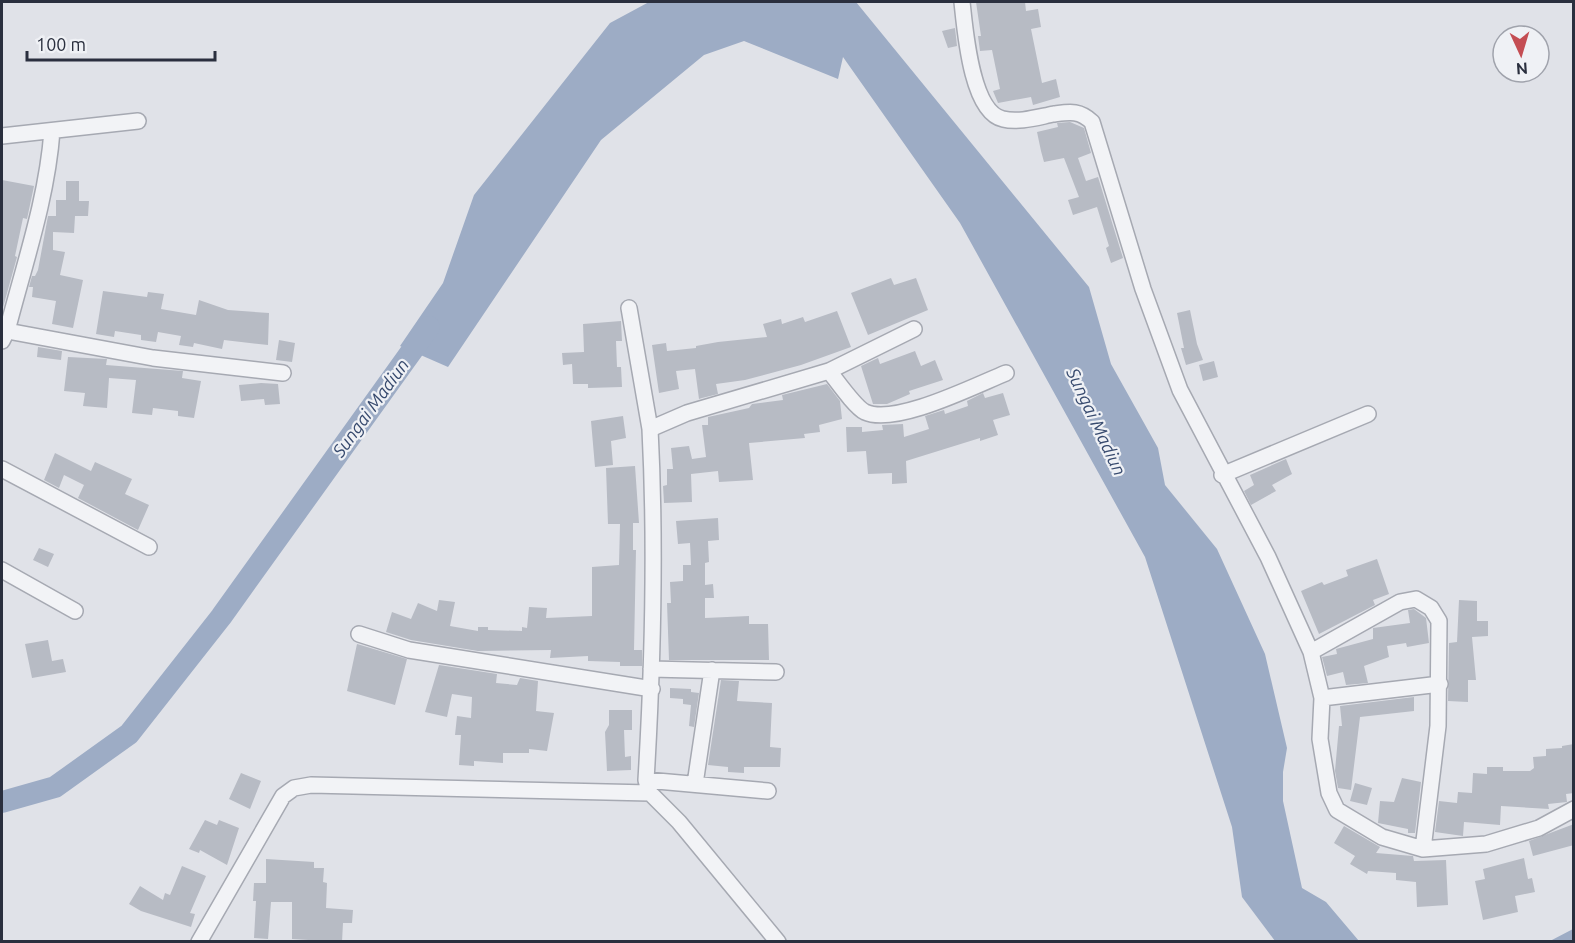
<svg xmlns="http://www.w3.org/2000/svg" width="1575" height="943" viewBox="0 0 1575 943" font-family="Ubuntu,sans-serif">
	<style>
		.water { fill: #9dacc5 }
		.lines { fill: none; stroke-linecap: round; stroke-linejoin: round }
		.river { stroke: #9dacc5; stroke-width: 22 }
		.building { fill: #b7bbc4 }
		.street-casing { stroke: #a6a9b2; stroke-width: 18 }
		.street { stroke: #f2f3f6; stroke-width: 15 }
		.labels { text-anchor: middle; stroke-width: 4.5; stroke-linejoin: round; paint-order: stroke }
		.water-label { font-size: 18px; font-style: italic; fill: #374a6e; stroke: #eff1f5 }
	</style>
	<rect width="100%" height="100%" fill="#e0e2e8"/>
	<path class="water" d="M649,2H856L1089,287L1111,364L1158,448L1165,485L1217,549L1265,654L1287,748L1283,772V801L1302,888L1326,902L1359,941H1275L1242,897L1232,827L1145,557L960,223L843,57L838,79L744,41L704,55L601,140L448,367L400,346L443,283L474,195L610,23Z
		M1573,929V941H1550Z"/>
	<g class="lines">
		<path class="river" d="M2,802L55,787L129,734L221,617L429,327"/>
	</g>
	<path class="building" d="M976,2H1025L1026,11L1038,9L1041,27L1031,29L1042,83L1056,79L1060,97L1033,105L1031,97L998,103L993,91L1000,89L992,50L980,51L978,36H981Z
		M955,28L957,46L948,48L942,31Z
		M1070,122L1084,128L1091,153L1078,158L1086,181L1098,177L1123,258L1111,263L1106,248L1109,246L1097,207L1073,215L1068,200L1079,197L1064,158L1044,162L1041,151L1037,132L1058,127L1057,123Z
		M2,180L34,186L27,219L23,218L15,256L17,257L2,311Z
		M66,181H79V201H89L88,216H75L74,233L53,232V250L65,252L60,275L83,280L73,328L52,324L56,301L32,297L33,287H29L32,276H35L38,270L48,216H56V200H66Z
		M891,278L894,285L916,278L928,310L868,335L851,293Z
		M103,291L147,297L148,292L164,294L161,309L196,315L199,300L228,310L269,313L268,345L224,340L222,349L194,343L193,347L179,345L181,336L158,332L156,342L141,340V335L115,331L114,337L96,334Z
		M1190,310L1197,344L1203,360L1186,365L1181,348H1184L1177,313Z
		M837,311L851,347L801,365L745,380L716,384L718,394L702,398L699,399L695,369L676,371L679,389L659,393L652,345L666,343L667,351L696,348V346L718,342L767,337L763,324L781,319L782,324L803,317L805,322Z
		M621,321L622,341H616L617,367H621L622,387L588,388V384H573L572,364L563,365L562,353L584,352L583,324Z
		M279,340L295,343L292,362L276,360Z
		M38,347L62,351L61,360L37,357Z
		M915,351L921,366L935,360L943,380L909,391L910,394L887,404H873L861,366L878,358L880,364Z
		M68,357L107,359L106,365L183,371L182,378L201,381L194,418L178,416V411L153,408L152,415L132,413L136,380L109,378L107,408L83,406L85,393L64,391Z
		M1214,361L1218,377L1203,381L1199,365Z
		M261,383L278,384L280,404L265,405L264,399L241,401L239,385Z
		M827,384L840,401L842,419L819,425L820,432L804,434L805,438L749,443L753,480L719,482L718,471L691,474L692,502L664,503L663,486L667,485V469H673L671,448L689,446L692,459L706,457L702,425H708V417L749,408L752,404L783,400L782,395Z
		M983,393L985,398L1003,393L1010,415L993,420L998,435L980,441V438L906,461L907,483L892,484V473L868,474L866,451L847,452L846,427H862V432L883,430L882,425L903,424L904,437L929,429L925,416L944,410L945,414L968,406L967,401Z
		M623,416L626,438L611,441L613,465L595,467L591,421Z
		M55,453L91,471L95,462L132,479L125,494L149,505L138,530L78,498L84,485L64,475L59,488L44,480Z
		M1286,459L1292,474L1272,485L1276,491L1251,505L1244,491L1254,485L1250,475Z
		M635,466L639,523H633V550H636L634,650H642V666H620V662L588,661V656L550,658L551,650L478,651L411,640L386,632L392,612L411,619L418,603L437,611L439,600L455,602L450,626L478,631V627H488V630L522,631V627L527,628L529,607L547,608L546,618L592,616V567L619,565L620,524H608L606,468Z
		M718,518L719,540L708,541L709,562L705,563V585L713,584L714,598H705V618L749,616V624H768L769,660H669L667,603H671L670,582L683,581V565H691L690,543L678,544L676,521Z
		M39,548L54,554L48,567L33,560Z
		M1377,559L1389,594L1373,600L1375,605L1319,634L1301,591L1322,582L1324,585L1348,576L1346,570Z
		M1459,600L1477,601V621H1488V636L1472,637L1476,680H1468V702L1448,701L1449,643L1457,642Z
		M1414,609L1426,618L1429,643L1407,647L1406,643L1387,646L1389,657L1364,666L1368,683L1346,685L1343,672L1327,676L1322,657L1337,654L1336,649L1373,639V628L1410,623L1408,610Z
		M48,640L52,661L63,659L66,672L32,678L25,644Z
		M357,644L407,659L395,705L347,691Z
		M439,665L497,674L496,683L517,685L520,678L538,681L536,711L554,713L547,751L529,749V753H503V763L474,761V766L459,765L461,735H455L457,716L471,718L472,697L452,694L447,717L425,712Z
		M721,680L739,681L737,701L772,703L770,747L781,748L780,767H744V773L728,772V767L708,765Z
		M670,688L691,689V692L699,693L694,727L689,726L691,705L683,704V699L670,698Z
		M1414,697V711L1360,717L1351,790L1338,788L1335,771L1339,726H1342L1340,706Z
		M609,710H632V730H624L625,757L631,756V770L607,771L605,732L609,725Z
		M1574,744V793L1566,794L1567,802L1548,804L1549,809L1501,806L1500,825L1464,822L1463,836L1435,832L1439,801L1457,803L1458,792L1472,793L1473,773L1487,774V767H1503V771H1530L1534,768L1533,757L1546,756V749L1562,748V746Z
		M241,773L261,781L250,809L229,799Z
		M1402,778L1421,782L1415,833H1408V829L1378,823L1380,801L1394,802Z
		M1355,783L1372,788L1367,805L1350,801Z
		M205,820L217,825L219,820L239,828L227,865L200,850L199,853L189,849Z
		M1574,824V845L1533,856L1529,841Z
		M1344,826L1380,847L1376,853L1413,856L1414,861L1446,860L1448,905L1417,907L1416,882L1396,880V873L1368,871L1367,874L1350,864L1355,856L1334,843Z
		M1524,858L1528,879L1532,878L1535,892L1515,896L1518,912L1483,920L1475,881L1485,879L1483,869Z
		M266,859L314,862V868H324L323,882L327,883L326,908L353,910L352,923H343L342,942L292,939V902H271L268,939L254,938L256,901H253L254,883H266Z
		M182,866L206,876L190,913L195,914L191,927L141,911L129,904L140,886L163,900L165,893L170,895Z"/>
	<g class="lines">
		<g class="street-casing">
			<path id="street" d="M962,2C965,29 971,112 1003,119C1019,123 1038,117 1054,114C1070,112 1079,110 1092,122L1143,289L1180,390L1268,557L1311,652L1322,698L1320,739L1329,793L1337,810L1382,837L1423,849L1486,844L1539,828L1574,809
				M2,136L138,121
				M629,308L650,429
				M2,330L153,358L283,373
				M2,341L7,331C24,265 47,199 52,131
				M829,371C837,381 855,407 865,412C895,426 974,386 1006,373
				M2,469L149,547
				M1222,475L1368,414
				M2,570L75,611
				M359,634L409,650L652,689
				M1311,652L1400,602L1416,599L1431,608L1439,621L1438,726L1423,849
				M651,669L776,672
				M1322,698L1440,684
				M646,780L768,791
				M695,784L712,670
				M650,793L646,780C653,663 656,546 650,429L687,413L829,371L914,329
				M199,942L283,796L294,788L311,785L650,793L679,822L778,942"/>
		</g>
		<use href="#street" class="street"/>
	</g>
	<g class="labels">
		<g class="water-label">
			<text transform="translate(371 408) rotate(-54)" y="6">Sungai Madiun</text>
			<text transform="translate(1096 422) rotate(65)" y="6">Sungai Madiun</text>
		</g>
	</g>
	<rect width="1575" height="943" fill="none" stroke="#2a2f3e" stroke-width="6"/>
	<g transform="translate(1521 54) rotate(176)"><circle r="28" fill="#eff1f5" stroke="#a0a3ac" stroke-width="1.5"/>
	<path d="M0-4.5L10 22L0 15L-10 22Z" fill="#c44d53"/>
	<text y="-9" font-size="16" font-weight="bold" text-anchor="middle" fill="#2a2f3e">N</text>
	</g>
	<path d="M27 51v9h188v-9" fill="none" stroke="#2a2f3e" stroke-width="3"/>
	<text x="36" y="51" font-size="18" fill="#2a2f3e" stroke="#eff1f5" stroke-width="4.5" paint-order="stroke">100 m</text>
</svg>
